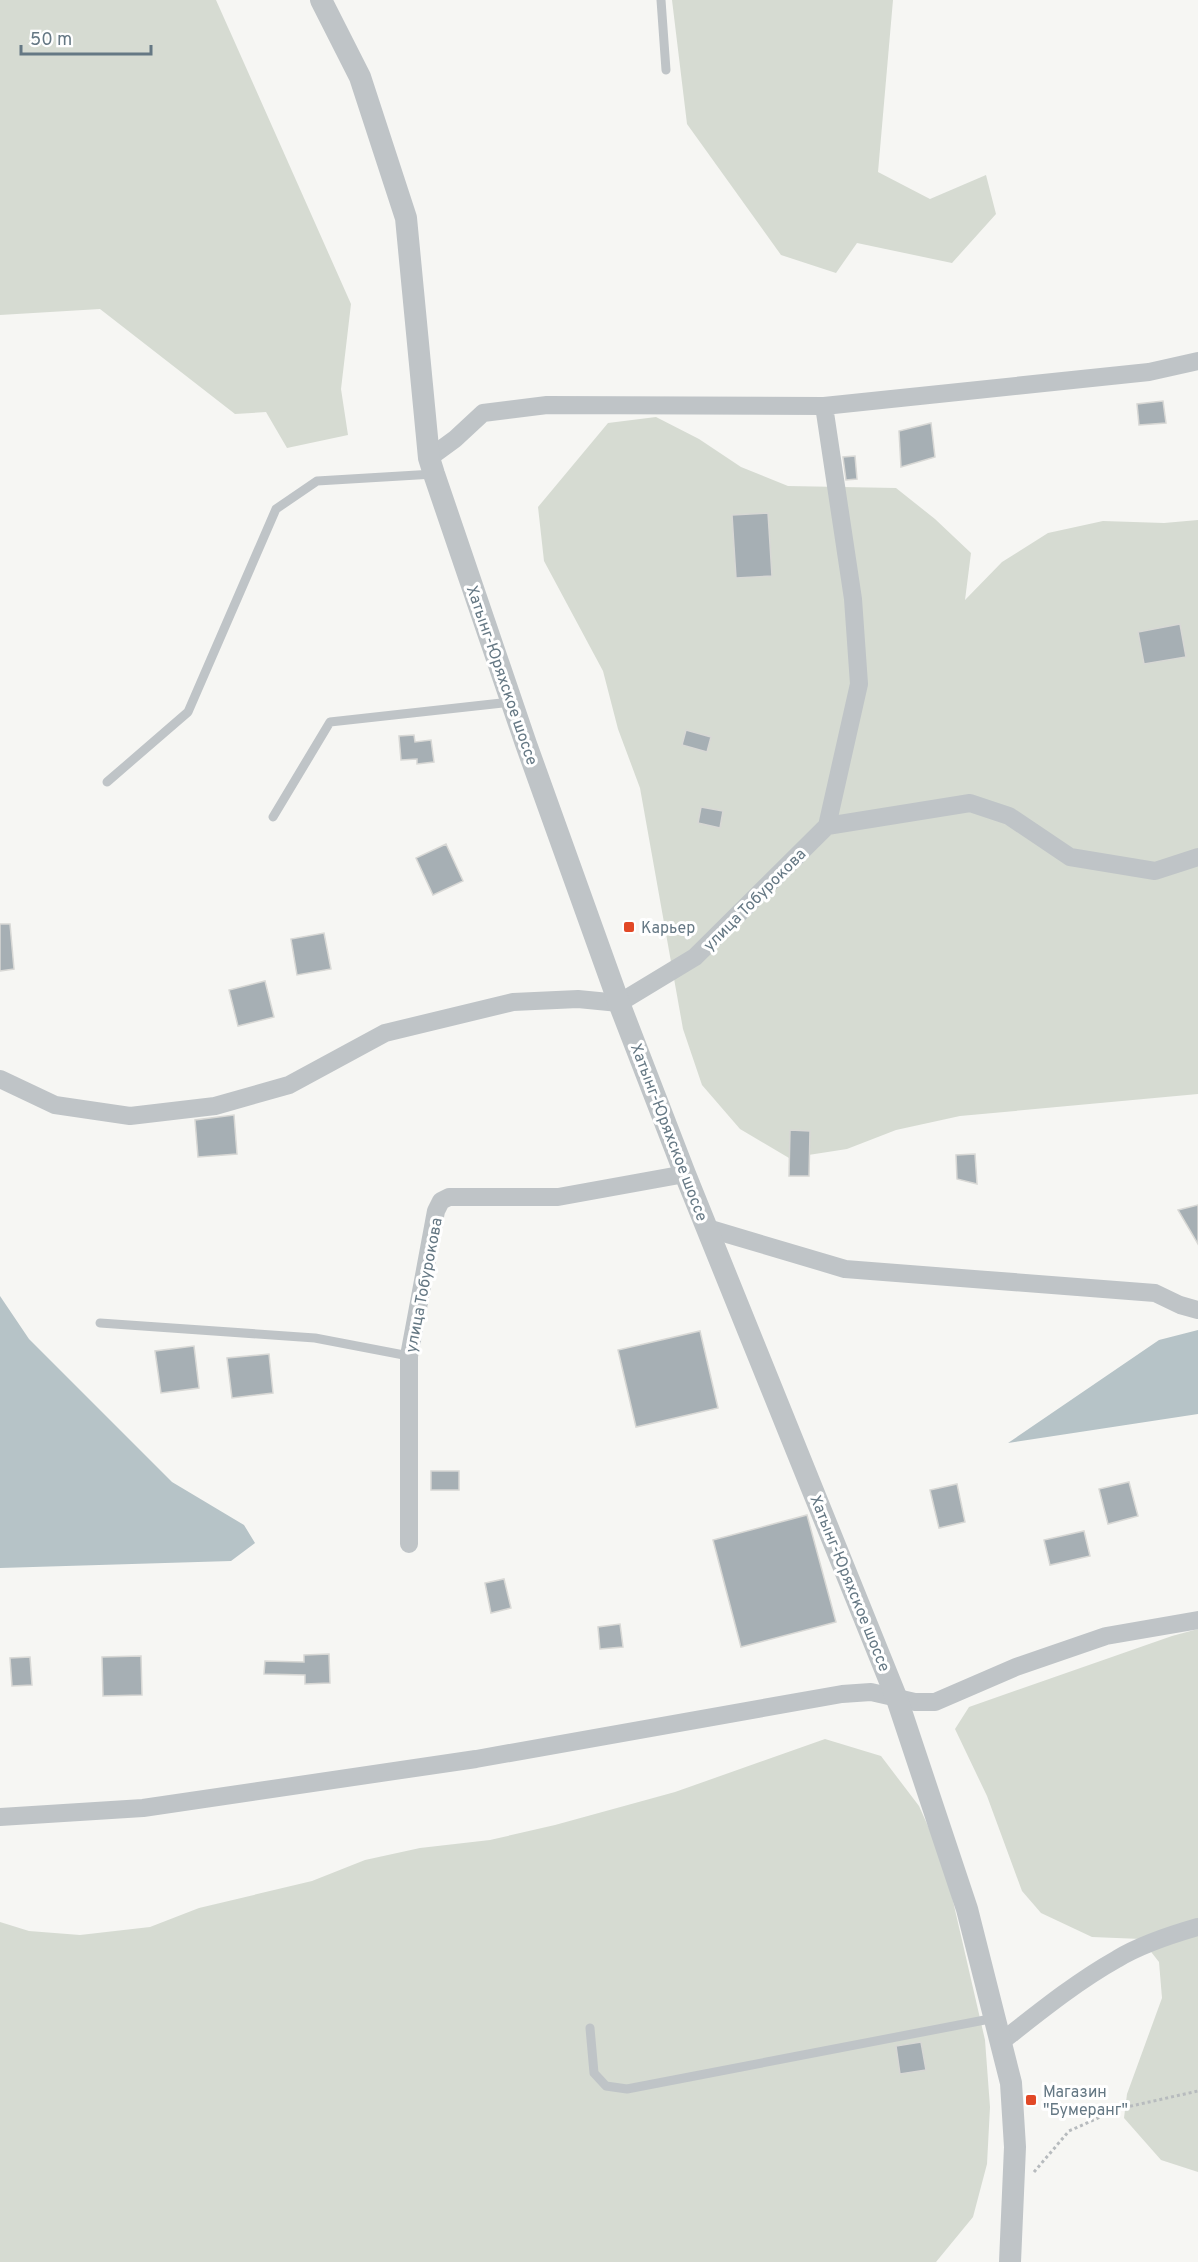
<svg xmlns="http://www.w3.org/2000/svg" width="1198" height="2262" viewBox="0 0 1198 2262" font-family="Overpass,sans-serif">
	<style>
		.green { fill: #d6dbd2 }
		.water { fill: #b6c3c7 }
		.building { fill: #a6afb4; stroke: #d8d8d5; stroke-width: 1.5 }
		.lines { fill: none; stroke-linecap: round; stroke-linejoin: round }
		.path { stroke: #b7bbbe; stroke-width: 3; stroke-dasharray: 3 3; stroke-linecap: butt }
		.service { stroke: #bfc4c7; stroke-width: 9 }
		.minor { stroke: #bfc4c7; stroke-width: 18 }
		.tertiary { stroke: #bfc4c7; stroke-width: 22 }
		.poi-dot { fill: #e24927; stroke: #fff; stroke-width: 2 }
		.labels { text-anchor: middle; stroke-width: 6; stroke-linejoin: round; paint-order: stroke }
		.street-label { font-size: 16px; fill: #657884; stroke: #fff }
		.poi-label { font-size: 16px; fill: #657884; stroke: #fff; text-anchor: start }
	</style>
	<rect width="100%" height="100%" fill="#f6f6f3"/>
	<path class="green" d="M0,0H216L351,304L341,389L348,435L287,448L266,412L235,414L100,309L0,315Z
		M672,0H893L878,172L930,199L986,175L996,214L952,263L857,243L836,273L781,255L687,124Z
		M656,417L699,439L741,467L788,486L896,488L935,519L971,553L965,600L1002,562L1048,533L1103,521L1164,523L1198,520V1094L960,1116L896,1130L847,1149L789,1158L740,1129L702,1085L683,1029L640,788L618,729L603,671L544,561L538,507L608,423Z
		M1198,1629V2172L1161,2160L1124,2118L1127,2094L1162,1998L1159,1962L1141,1939L1092,1937L1041,1913L1022,1891L987,1796L955,1729L969,1707L1172,1636Z
		M825,1739L881,1756L919,1806L944,1862L985,2040L990,2107L987,2164L973,2217L936,2262H0V1922L29,1931L80,1935L150,1927L199,1908L312,1881L365,1860L420,1848L490,1840L555,1825L675,1792Z"/>
	<path class="water" d="M0,1296L29,1339L172,1482L244,1525L255,1543L231,1561L0,1568Z
		M1198,1330V1414L1008,1443L1159,1340Z"/>
	<path class="building" d="M1163,401L1166,423L1139,425L1137,404Z
		M931,423L935,457L901,467L899,431Z
		M855,456L857,479L846,480L843,457Z
		M768,513L772,576L736,578L732,515Z
		M1180,624L1186,657L1144,664L1138,632Z
		M686,730L711,737L707,752L682,745Z
		M414,735L415,742L431,740L434,762L417,764V759L401,760L399,736Z
		M701,807L723,811L720,828L698,823Z
		M446,844L463,881L433,895L416,858Z
		M0,924H10L14,969L0,971Z
		M324,933L331,969L297,975L291,939Z
		M265,981L274,1017L238,1026L229,990Z
		M234,1115L237,1154L198,1157L195,1120Z
		M790,1130L810,1131L809,1176H789Z
		M975,1154L977,1184L957,1179L956,1155Z
		M1198,1205V1244L1178,1210Z
		M700,1331L718,1408L636,1427L618,1350Z
		M194,1346L199,1388L161,1393L155,1351Z
		M269,1354L273,1393L232,1398L227,1358Z
		M431,1471H459V1490H431Z
		M1129,1482L1138,1516L1108,1524L1099,1489Z
		M957,1484L965,1522L939,1528L930,1490Z
		M807,1515L836,1622L741,1647L713,1540Z
		M1084,1531L1090,1556L1050,1565L1044,1540Z
		M504,1579L511,1608L491,1613L485,1583Z
		M620,1624L623,1647L600,1649L598,1627Z
		M329,1654L330,1683L305,1684V1675L264,1674L265,1661L304,1662V1655Z
		M141,1656L142,1695L103,1696L102,1657Z
		M30,1657L32,1685L12,1686L10,1658Z
		M921,2042L926,2070L900,2074L896,2046Z"/>
	<g class="lines">
		<path class="path" d="M1034,2172L1069,2131L1118,2109L1198,2091"/>
		<path class="service" d="M661,0L666,70
			M107,782L188,712L276,509L317,481L434,474
			M273,817L330,722L511,702
			M100,1323L315,1338L409,1356
			M590,2028L594,2073L606,2086L627,2089L995,2018"/>
		<path class="minor" d="M429,458L455,439L483,413L547,405L824,406L1149,372L1198,361
			M827,826L970,803L1009,816L1070,857L1155,871L1198,857
			M0,1079L55,1105L130,1116L215,1106L289,1085L385,1033L513,1002L578,999L619,1003L695,957L827,826L859,684L853,599L824,406
			M707,1228L845,1269L1155,1293L1180,1305L1198,1310
			M409,1544V1356L436,1211L441,1201L449,1197H558L685,1174
			M0,1817L143,1808L476,1759L842,1694L871,1692L915,1702H935L1016,1667L1106,1636L1198,1620
			M1001,2042C1038,2013 1076,1982 1117,1959C1142,1944 1170,1935 1198,1927"/>
		<path class="tertiary" d="M321,0L360,77L406,218L429,458L434,474L526,744L619,1003L685,1174L897,1699L967,1909L1011,2083L1015,2147L1010,2262"/>
	</g>
	<g class="poi-dot">
		<rect x="623" y="921" width="12" height="12" rx="3"/>
		<rect x="1025" y="2094" width="12" height="12" rx="3"/>
	</g>
	<g class="labels">
		<g class="street-label">
			<text transform="translate(503 675) rotate(71)" y="6">Хатынг-Юряхское шоссе</text>
			<text transform="translate(754 899) rotate(-45)" y="6">улица Тобурокова</text>
			<text transform="translate(670 1132) rotate(69)" y="6">Хатынг-Юряхское шоссе</text>
			<text transform="translate(423 1285) rotate(-79)" y="6">улица Тобурокова</text>
			<text transform="translate(851 1583) rotate(68)" y="6">Хатынг-Юряхское шоссе</text>
		</g>
		<g class="poi-label">
			<text x="641" y="933">Карьер</text>
			<text x="1043" y="2097">Магазин<tspan x="1043" dy="18">"Бумеранг"</tspan></text>
		</g>
	</g>
	<path d="M21 45v9h130v-9" fill="none" stroke="#657884" stroke-width="3"/>
	<text x="30" y="45" font-size="18" fill="#657884" stroke="#ffffff" stroke-width="4.5" paint-order="stroke">50 m</text>
</svg>
